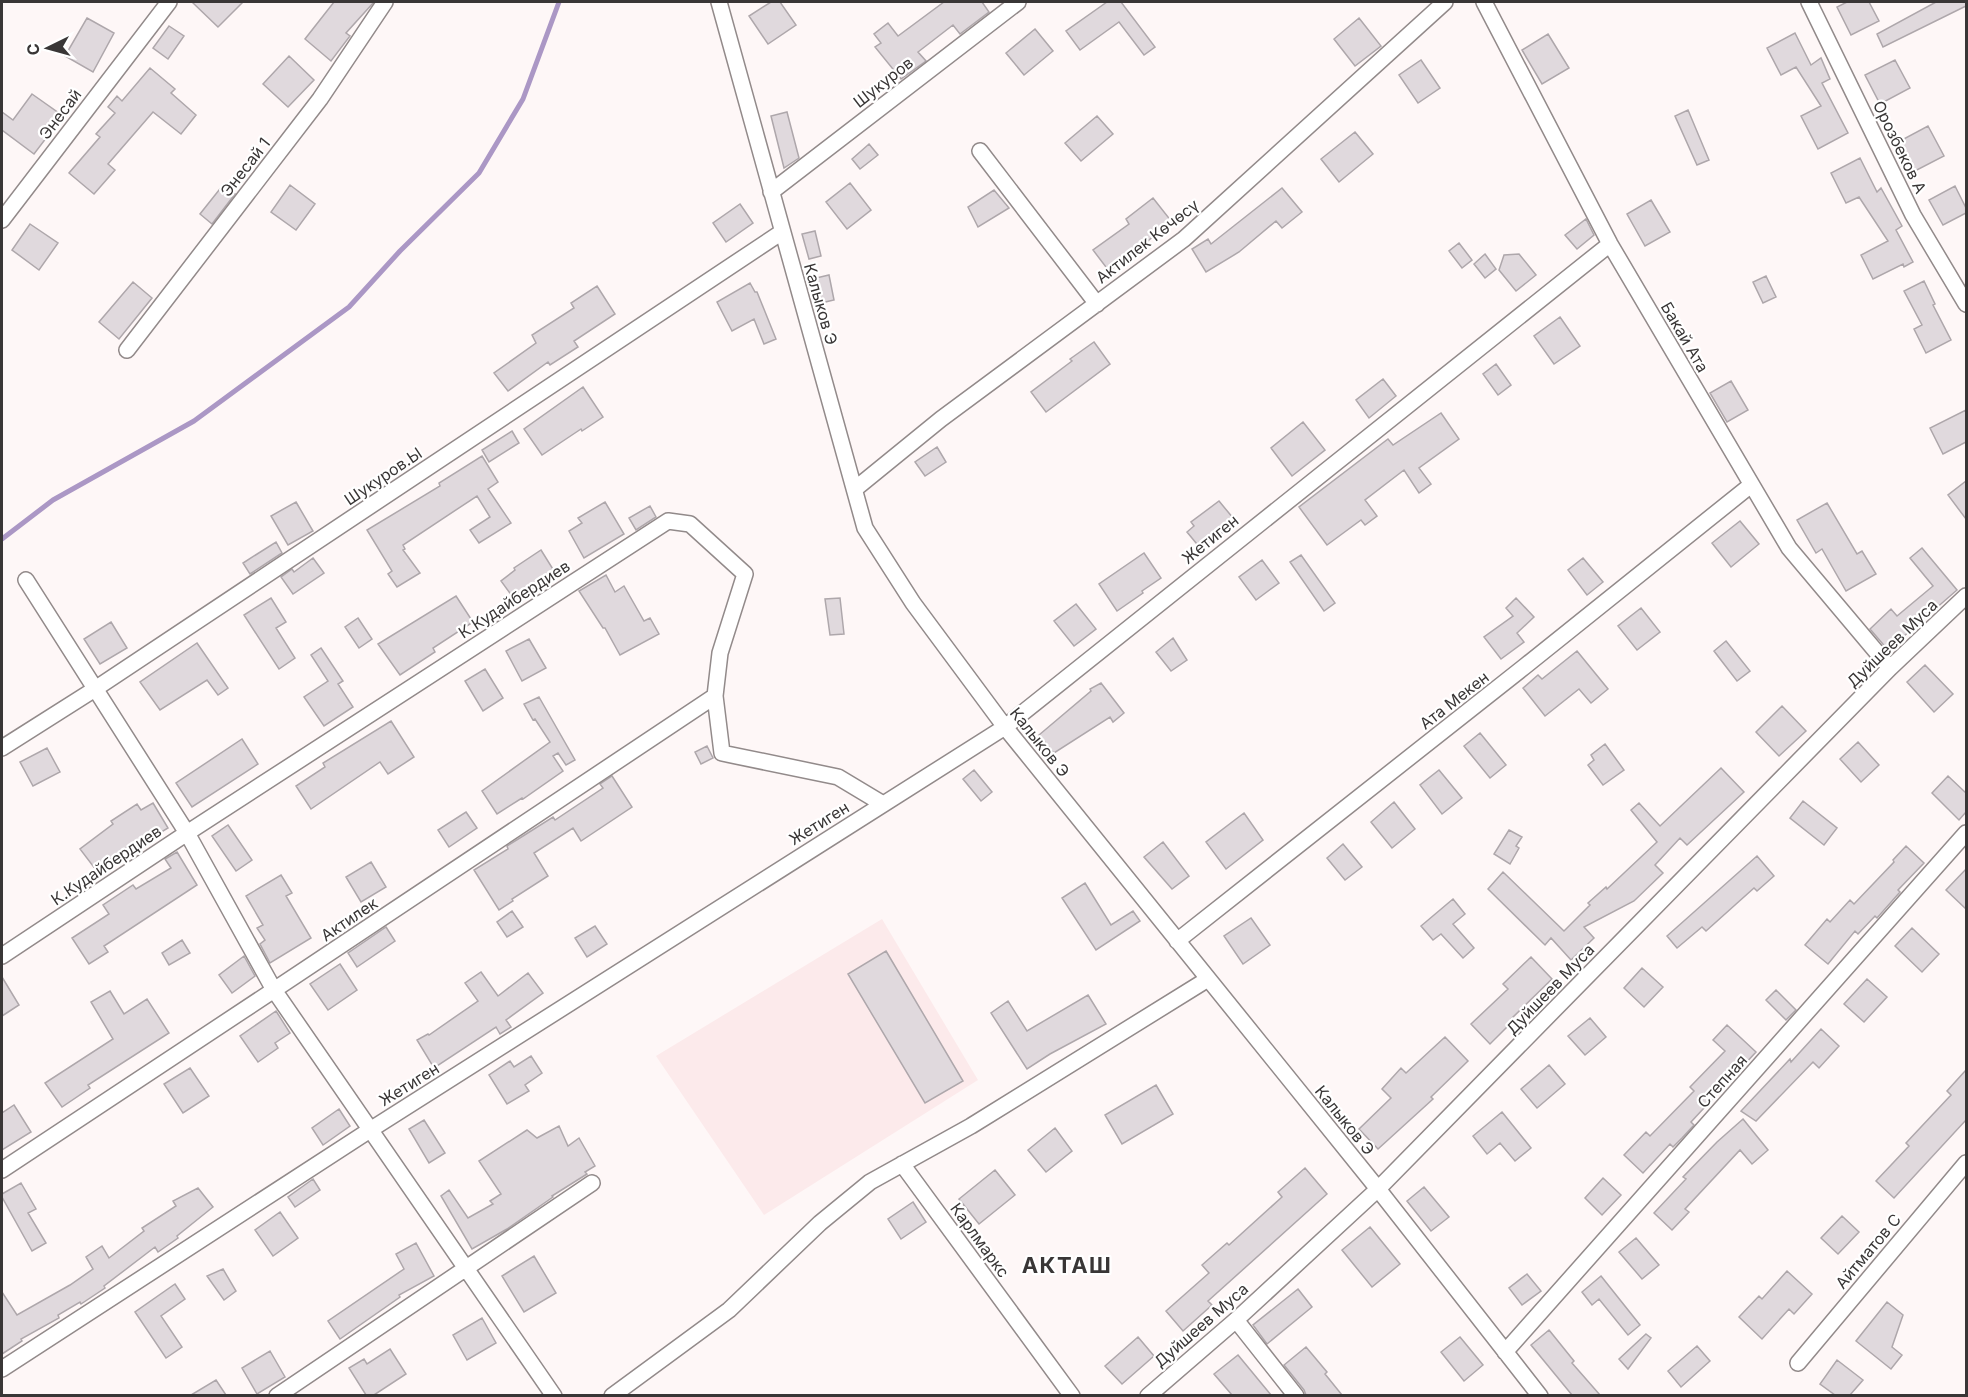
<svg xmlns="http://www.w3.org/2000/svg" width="1968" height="1397" viewBox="0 0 1968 1397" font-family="Inter,sans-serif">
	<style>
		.built { fill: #fceaeb }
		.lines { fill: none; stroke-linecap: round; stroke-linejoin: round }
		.stream { stroke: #ab97c5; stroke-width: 5 }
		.building { fill: #e0d9dd; stroke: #aea7ab; stroke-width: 1.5 }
		.street-casing { stroke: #928a8a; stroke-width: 18 }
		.street { stroke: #fff; stroke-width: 15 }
		.labels { text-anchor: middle; stroke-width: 4.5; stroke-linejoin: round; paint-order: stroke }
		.street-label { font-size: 16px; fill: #393636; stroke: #fff }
		.district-label { font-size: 22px; font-weight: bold; letter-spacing: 1.5px; fill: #393636; stroke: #fff }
	</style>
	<rect width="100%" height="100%" fill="#fef7f7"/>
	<path class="built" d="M882,919L978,1080L764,1215L656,1056Z"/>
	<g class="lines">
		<path class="stream" d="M2,539L53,500L194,421L349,307L400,251L479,173L523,99L559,2"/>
	</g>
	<path class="building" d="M192,2H243L218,27Z
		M334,2H374L346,33L350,36L331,61L305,39Z
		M771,2H780L796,25L768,44L749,16Z
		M944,2H982L989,12L960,34L953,25L918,52L926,61L901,79L875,47L881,43L874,34L888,23L898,36Z
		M1107,2H1121L1155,47L1144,55L1119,22L1080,50L1066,31Z
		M1847,2H1869L1879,21L1851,35L1837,7Z
		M1936,2H1966V6L1883,47L1877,34Z
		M87,18L114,33L93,72L65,56Z
		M1359,18L1381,46L1355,66L1334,39Z
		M169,26L184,36L168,59L153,48Z
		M1035,29L1053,51L1024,75L1006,53Z
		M1795,33L1811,65L1821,58L1830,79L1822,83L1848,133L1818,149L1801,116L1821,106L1796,67L1781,75L1767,48Z
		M1548,34L1569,68L1542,84L1522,50Z
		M289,56L314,80L288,107L263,84Z
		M1421,60L1440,88L1418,103L1399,75Z
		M1895,60L1910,88L1880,104L1865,75Z
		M150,68L175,89L171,93L196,115L181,134L153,112L108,164L115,170L94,194L69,173L100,137L96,134L115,113L108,107L117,96L122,101Z
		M32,94L63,116L34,154L2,130V112L13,120Z
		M1688,110L1709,160L1697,165L1675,116Z
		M787,112L799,158L784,168L771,116Z
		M1097,116L1113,134L1081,161L1065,143Z
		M1928,126L1944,156L1913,172L1898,142Z
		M1355,132L1373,154L1339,182L1321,159Z
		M869,144L878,155L860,169L852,159Z
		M1860,158L1877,192L1881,188L1902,226L1896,230L1913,262L1904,267L1903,264L1873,279L1861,255L1888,241L1859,197L1846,203L1831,173Z
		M850,183L871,210L847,229L826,202Z
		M223,185L235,194L212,224L200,214Z
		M290,185L315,204L296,230L271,212Z
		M1955,186L1966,208V213L1943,225L1929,200Z
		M1282,188L1302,212L1282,228L1276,221L1239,252L1206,272L1192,249L1208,239L1211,244Z
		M994,190L1009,208L978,227L968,207Z
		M1153,198L1172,222L1109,271L1093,250L1129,224L1126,219Z
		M1651,200L1670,232L1645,246L1627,214Z
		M740,204L753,223L726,242L713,223Z
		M1586,219L1594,235L1577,249L1565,235Z
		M30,224L58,243L39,270L12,250Z
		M815,231L821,256L809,259L802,234Z
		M1459,243L1472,260L1462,268L1449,251Z
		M1485,254L1496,269L1485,278L1474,264Z
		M1519,254L1536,275L1516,291L1499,270L1504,255Z
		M829,275L834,300L821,303L816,278Z
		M1766,276L1776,297L1763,303L1753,282Z
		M1924,281L1935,304L1933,305L1951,340L1926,353L1914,329L1922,325L1904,291Z
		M133,282L152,298L119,339L99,322Z
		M750,283L755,292H757L776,339L764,344L754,319L732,331L717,302Z
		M597,286L615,314L574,341L578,347L550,365L548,362L508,391L494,373L536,343L532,335L574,308L571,303Z
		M1560,317L1580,346L1554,364L1534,336Z
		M1094,342L1110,364L1046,412L1031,392L1072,361L1070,359Z
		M1496,364L1511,385L1498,395L1483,374Z
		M1383,379L1396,396L1369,418L1356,400Z
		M1731,381L1748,410L1727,422L1710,393Z
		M583,387L603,417L582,431L581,429L542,455L524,429Z
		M1966,410V442L1943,454L1930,428Z
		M1441,413L1459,439L1419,468L1431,484L1419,493L1404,470L1365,500L1377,516L1365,525L1361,520L1327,545L1299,507L1388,439L1393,445Z
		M1303,422L1325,450L1292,476L1271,448Z
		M512,431L519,443L489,462L482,450Z
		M937,447L946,462L925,476L915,462Z
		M482,456L498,482L488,489L511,523L479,543L470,530L490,517L477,496L403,545L405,549L403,550L420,573L397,587L388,574L392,571L367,530L440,486L439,483Z
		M1966,481V519L1948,495Z
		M1219,501L1233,518L1224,525L1227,529L1201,549L1187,532L1194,526L1191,522Z
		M296,502L313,531L288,545L271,516Z
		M605,502L624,534L584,558L569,531L582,523L578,518Z
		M1827,503L1857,554L1862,551L1876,574L1846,591L1822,549L1816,553L1797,520Z
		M650,506L656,517L636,530L629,518Z
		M1740,521L1759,544L1731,567L1712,543Z
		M276,542L282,553L250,574L243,563Z
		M1922,548L1957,590L1888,650L1870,629L1891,609L1897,616L1933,586L1910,558Z
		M541,550L556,574L515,600L501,581L515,570L514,568Z
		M1144,553L1161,578L1142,591L1143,593L1117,611L1099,584Z
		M1301,555L1335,603L1324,611L1290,562Z
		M313,558L324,573L293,594L281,577L292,569L294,572Z
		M1583,558L1603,582L1587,595L1568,570Z
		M1262,560L1279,583L1256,600L1239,577Z
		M606,575L615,592L624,586L644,621L650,618L659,634L620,655L605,628H603L579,591Z
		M456,596L473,622L433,648L435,652L400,675L378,644Z
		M271,598L286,622L276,628L295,658L279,669L244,615Z
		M840,598L844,634L830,635L825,599Z
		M1516,598L1534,617L1517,633L1524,642L1501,659L1484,637L1513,616L1506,608Z
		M1076,604L1096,629L1074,646L1054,621Z
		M1641,608L1660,632L1637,650L1618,626Z
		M358,618L372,639L359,648L345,627Z
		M111,622L127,648L100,664L84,639Z
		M1173,638L1187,660L1171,671L1156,652Z
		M529,639L546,668L522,681L506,651Z
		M1726,641L1750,671L1737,681L1714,651Z
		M197,643L228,688L218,695L207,680L160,710L140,682Z
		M321,648L343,681L338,684L353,707L324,726L304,697L328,681L311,655Z
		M1577,651L1608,689L1591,703L1579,689L1545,716L1523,688L1538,675L1542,679Z
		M1925,665L1953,694L1934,712L1907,682Z
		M485,669L503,698L483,711L465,681Z
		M1101,683L1124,713L1113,722L1110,717L1054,753L1039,735L1091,691L1090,689Z
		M539,697L575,760L566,765L558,753L553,756L563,771L523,799L522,798L497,814L482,791L550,742L535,719L533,720L524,704Z
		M1782,706L1806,731L1779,756L1756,732Z
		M391,721L414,757L388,774L380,762L311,809L296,786L325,767L323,763Z
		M1480,733L1506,765L1490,778L1464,746Z
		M242,739L258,764L192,807L176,783Z
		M1858,742L1879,765L1861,782L1840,759Z
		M1605,744L1624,770L1603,785L1588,765L1594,760L1591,755Z
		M707,746L713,758L701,764L695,752Z
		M47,748L60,772L33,786L20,762Z
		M1721,768L1744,792L1687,845L1680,838L1655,865L1663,873L1634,901L1584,927L1594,938L1571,960L1551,938L1545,945L1488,889L1503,872L1564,931L1590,905L1588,903L1606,887L1607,889L1657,842L1631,810L1639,803L1660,826Z
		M974,770L992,792L981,801L963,779Z
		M1439,770L1462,798L1442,814L1420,785Z
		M612,776L632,807L581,841L573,828L534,853L548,876L512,899L513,901L499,910L474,870L508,849L507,846L523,836L553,817L555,820L603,788L600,784Z
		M1948,776L1966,793V812L1959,820L1932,793Z
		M1803,801L1837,828L1824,845L1790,818Z
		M1394,802L1415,829L1392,848L1371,822Z
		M153,803L168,828L130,851L127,847L96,870L80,849L113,824L111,821L137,804L141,810Z
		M466,812L477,828L449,847L438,830Z
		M1244,813L1263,840L1226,869L1206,842Z
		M228,825L252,860L236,871L212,836Z
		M1509,830L1522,837L1516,846L1519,848L1510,864L1494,854Z
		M1163,842L1189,876L1172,889L1144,857Z
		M1343,844L1362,867L1345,880L1327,858Z
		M1906,846L1924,863L1898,890L1900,892L1877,918L1875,916L1858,934L1855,931L1828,964L1805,945L1827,919L1830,922L1850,900L1854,904L1894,862L1893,860Z
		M177,852L197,885L104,946L108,952L89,964L72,938L109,914L103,905L133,885L136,889L171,868L165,859Z
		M1757,856L1774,876L1757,891L1754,888L1706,931L1702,927L1677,948L1667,936Z
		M371,862L386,887L361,902L346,877Z
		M1966,869V909L1946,890Z
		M281,875L292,893L286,896L311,938L270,963L260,944L265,940L257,928L263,925L246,896Z
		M1085,883L1111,925L1133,911L1140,921L1096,950L1062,898Z
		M1453,899L1465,914L1453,924L1474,948L1463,958L1441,934L1433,940L1421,926Z
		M512,911L523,927L507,937L497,922Z
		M1251,918L1270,945L1243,964L1224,936Z
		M595,926L607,944L587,957L575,938Z
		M386,927L395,941L357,967L348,953Z
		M1912,928L1939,954L1922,972L1895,946Z
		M182,940L190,953L169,965L162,953Z
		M886,951L963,1081L925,1103L848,974Z
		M244,956L255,976L232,993L219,975Z
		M1531,957L1552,979L1511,1019L1513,1021L1490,1044L1471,1024L1508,989L1503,984Z
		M340,964L357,990L328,1010L310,984Z
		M1642,968L1663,987L1644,1007L1624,988Z
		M481,972L498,996L528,973L543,993L506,1020L511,1027L500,1034L496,1027L434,1068L417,1040L428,1034L429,1035L478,1001L465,983Z
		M2,977L19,1005L2,1016Z
		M1867,979L1887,997L1864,1022L1844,1004Z
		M1776,990L1796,1010L1786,1020L1766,1000Z
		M110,991L124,1014L147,999L169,1033L88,1085L90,1088L62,1107L45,1083L113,1039L91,1002Z
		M1088,995L1106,1024L1050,1054L1027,1069L991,1013L1008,1001L1027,1031Z
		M276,1011L290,1033L275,1043L278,1048L258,1062L240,1036Z
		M1590,1018L1606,1037L1585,1055L1568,1036Z
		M1727,1025L1756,1052L1691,1122L1694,1125L1682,1138L1673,1147L1670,1144L1643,1173L1624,1155L1646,1132L1650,1136L1694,1091L1690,1087L1725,1051L1713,1040Z
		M1821,1029L1839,1046L1819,1068L1813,1062L1756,1121L1741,1111L1790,1059L1791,1062Z
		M1445,1037L1468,1061L1431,1097L1433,1099L1378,1149L1359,1129L1391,1098L1382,1089L1401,1068L1406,1073Z
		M531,1056L542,1073L525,1085L529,1091L507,1104L489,1075L510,1061L514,1067Z
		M1549,1065L1565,1084L1537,1108L1521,1089Z
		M190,1068L209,1096L183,1113L164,1084Z
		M1966,1070V1120L1894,1198L1876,1181L1909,1146L1906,1143L1951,1095L1947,1091Z
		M1156,1085L1173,1114L1122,1144L1105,1115Z
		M14,1105L31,1132L2,1150V1113Z
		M339,1109L350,1126L323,1145L312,1128Z
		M1502,1112L1531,1148L1515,1161L1500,1143L1487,1154L1473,1136Z
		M1743,1119L1768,1150L1752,1164L1740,1150L1685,1209L1689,1212L1672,1230L1654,1213L1686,1179L1683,1177L1717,1142Z
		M424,1120L445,1153L429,1163L409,1129Z
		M559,1126L568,1146L579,1138L595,1166L585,1172L587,1174L552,1196L553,1197L507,1229L472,1249L441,1196L449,1190L468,1218L493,1204L490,1201L501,1194L479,1161L527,1130L537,1138Z
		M1055,1128L1072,1151L1046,1172L1028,1150Z
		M1305,1168L1327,1194L1208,1301L1212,1305L1183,1331L1166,1311L1209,1273L1202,1265L1227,1243L1229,1245L1282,1197L1278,1192Z
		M995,1170L1015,1195L979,1224L959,1199Z
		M1603,1178L1621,1195L1602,1215L1585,1198Z
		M313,1179L320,1190L295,1207L288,1197Z
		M21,1183L36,1209L28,1213L46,1243L32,1251L2,1197V1194Z
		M1424,1187L1449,1217L1431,1231L1407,1201Z
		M198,1188L213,1207L177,1236L178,1238L158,1252L155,1247L104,1286L105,1288L81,1304L80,1302L58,1315L59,1318L21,1339L22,1341L2,1354V1292L17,1315L70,1285L93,1269L86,1257L102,1246L109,1258L144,1231L142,1228L176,1206L173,1201Z
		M913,1202L926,1222L901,1239L888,1219Z
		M280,1212L298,1238L273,1256L255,1230Z
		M1842,1216L1859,1232L1838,1254L1821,1238Z
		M1370,1227L1400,1264L1372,1287L1342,1250Z
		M1636,1238L1659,1265L1642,1279L1619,1252Z
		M416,1243L434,1276L399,1295L400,1297L340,1339L328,1321L404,1269L396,1254Z
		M534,1256L556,1293L524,1312L502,1276Z
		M223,1269L236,1291L224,1300L207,1276Z
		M1787,1271L1812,1294L1794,1314L1789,1309L1762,1339L1739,1317L1759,1296L1762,1299Z
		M1527,1274L1541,1291L1522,1305L1509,1288Z
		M1601,1276L1640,1325L1628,1335L1599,1299L1592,1305L1582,1292Z
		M175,1284L185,1299L161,1316L182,1347L166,1358L135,1312Z
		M1298,1289L1312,1307L1267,1344L1253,1325Z
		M1887,1302L1903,1315L1892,1347L1902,1355L1891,1369L1856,1341Z
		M482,1318L496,1343L467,1360L453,1335Z
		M1549,1330L1574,1361L1572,1363L1600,1395H1572L1531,1345Z
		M1646,1334L1651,1338L1628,1369L1619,1359Z
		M1138,1337L1154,1356L1122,1384L1105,1366Z
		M1460,1337L1483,1365L1464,1381L1441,1352Z
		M1697,1346L1710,1361L1681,1387L1668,1371Z
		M1306,1347L1327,1372L1325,1374L1342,1395H1306L1304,1390L1284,1365Z
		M390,1349L406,1374L374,1395H366L349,1368L364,1359L367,1364Z
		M270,1351L285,1377L257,1394L242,1368Z
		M1238,1355L1271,1395H1232L1214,1374Z
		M1837,1360L1863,1380L1850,1395H1835L1820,1384Z
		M216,1380L226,1395H191Z"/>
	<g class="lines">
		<g class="street-casing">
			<path id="street" d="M719,2L865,528L913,603L1005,727L1378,1189L1540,1396
				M1484,2L1610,244L1789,548L1890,668
				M1809,2L1913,215L1966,304
				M980,151L1097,304
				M771,192L1018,2
				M2,220L169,2
				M127,350L320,99L385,2
				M855,489L941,419L1184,239L1445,2
				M26,580L187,833L274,990L554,1396
				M2,748L95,689L782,232
				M1177,941L1524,667L1751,485
				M2,956L187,833L668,521L690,524L745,574L720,653L715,696L722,753L838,777L883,804
				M902,1164L1072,1396
				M2,1170L274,990L715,696
				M1236,1320L1296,1396
				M1505,1352L1966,833
				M1798,1363L1966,1163
				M2,1369L370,1130L1005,727L1610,244
				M277,1396L592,1183
				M612,1396L729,1310L820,1223L870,1182L971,1126L1208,979
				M1148,1396L1236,1320L1378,1189L1890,668L1966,596"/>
		</g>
		<use href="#street" class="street"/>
	</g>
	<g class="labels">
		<g class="street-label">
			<text transform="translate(883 82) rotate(-38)" y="6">Шукуров</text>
			<text transform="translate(60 114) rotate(-53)" y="6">Энесай</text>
			<text transform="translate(1900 147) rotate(64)" y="6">Орозбеков А</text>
			<text transform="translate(245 167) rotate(-52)" y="6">Энесай 1</text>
			<text transform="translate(1147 241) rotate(-38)" y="6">Актилек Көчөсү</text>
			<text transform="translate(821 304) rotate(74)" y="6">Калыков Э</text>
			<text transform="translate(1685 337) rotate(60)" y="6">Бакай Ата</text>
			<text transform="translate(383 476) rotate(-34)" y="6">Шукуров.Ы</text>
			<text transform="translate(1210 539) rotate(-39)" y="6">Жетиген</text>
			<text transform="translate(514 599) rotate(-33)" y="6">К.Кудайбердиев</text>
			<text transform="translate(1892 643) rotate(-44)" y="6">Дуйшеев Муса</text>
			<text transform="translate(1454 700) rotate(-38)" y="6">Ата Мекен</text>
			<text transform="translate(1040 742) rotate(51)" y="6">Калыков Э</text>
			<text transform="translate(819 823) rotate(-32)" y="6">Жетиген</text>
			<text transform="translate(106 865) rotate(-34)" y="6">К.Кудайбердиев</text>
			<text transform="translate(349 919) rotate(-34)" y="6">Актилек</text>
			<text transform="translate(1550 989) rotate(-46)" y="6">Дуйшеев Муса</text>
			<text transform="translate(1722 1081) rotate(-48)" y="6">Степная</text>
			<text transform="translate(409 1084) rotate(-32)" y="6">Жетиген</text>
			<text transform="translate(1345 1120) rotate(51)" y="6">Калыков Э</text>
			<text transform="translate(980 1240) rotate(54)" y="6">Карлмаркс</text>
			<text transform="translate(1868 1251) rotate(-50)" y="6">Айтматов С</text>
			<text transform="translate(1201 1325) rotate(-41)" y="6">Дуйшеев Муса</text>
		</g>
		<g class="district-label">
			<text x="1067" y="1273">АКТАШ</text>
		</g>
	</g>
	<rect width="1968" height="1397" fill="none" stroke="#393636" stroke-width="6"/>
	<g transform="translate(48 48) rotate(265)" stroke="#ffffff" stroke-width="4.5" paint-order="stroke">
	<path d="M0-4.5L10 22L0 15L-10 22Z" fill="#393636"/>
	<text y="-9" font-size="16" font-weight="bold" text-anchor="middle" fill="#393636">С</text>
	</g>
</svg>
